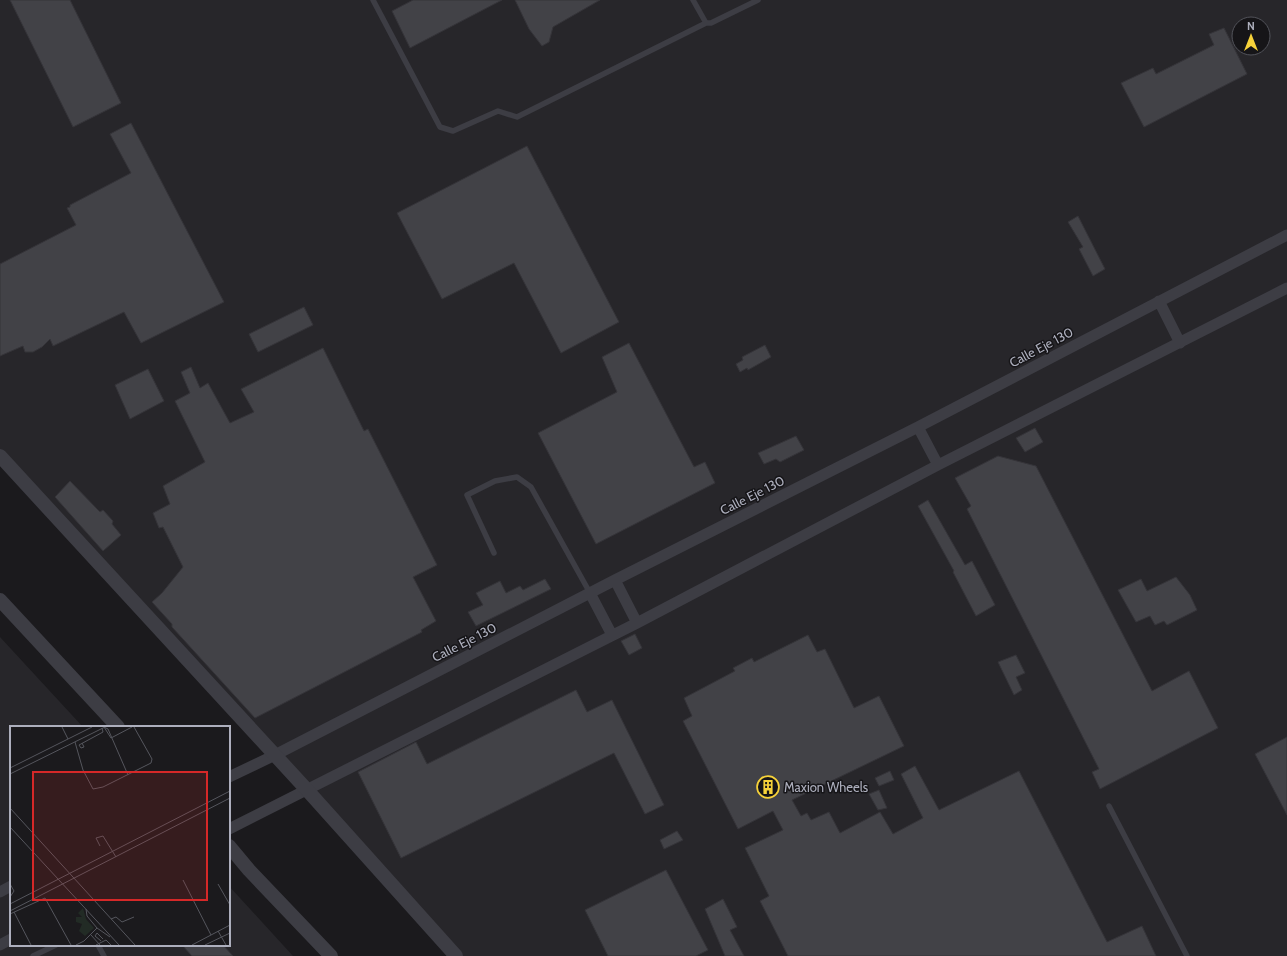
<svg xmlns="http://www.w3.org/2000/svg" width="1287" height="956" viewBox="0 0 1287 956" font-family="Cabin,sans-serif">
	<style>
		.built { fill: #27262a; fill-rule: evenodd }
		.building { fill: #424247; stroke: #353439 }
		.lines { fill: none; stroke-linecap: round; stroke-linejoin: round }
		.service { stroke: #3d3d44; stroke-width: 5.5 }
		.minor { stroke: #3d3d44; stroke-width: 11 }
		.tertiary { stroke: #3d3d44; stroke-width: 14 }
		.labels { text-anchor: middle; stroke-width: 3; stroke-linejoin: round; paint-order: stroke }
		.street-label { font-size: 13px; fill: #adafbd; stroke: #161518 }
		.poi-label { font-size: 13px; fill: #adafbd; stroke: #161518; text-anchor: start }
		.inset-road { fill: none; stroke: #55565d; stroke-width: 1 }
		.view { fill: #d62828; fill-opacity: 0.15; stroke: #d62828; stroke-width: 2 }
		.inset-edge { fill: none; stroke: #adafbd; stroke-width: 2 }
	</style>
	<rect width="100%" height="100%" fill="#1b1a1d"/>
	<path class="built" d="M0,0H1287V956H453L0,463ZM1239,24H1263V48H1239Z
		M0,637L83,727H11V945H229V886L293,956H0Z"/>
	<path class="building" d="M10,0H70L121,103L73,127Z
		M413,0H502L410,48L392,11Z
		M515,0H600L553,27L549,42L542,46L529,29Z
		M1224,28L1247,74L1144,127L1121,83L1153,68L1156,74L1214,45L1209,34Z
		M131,123L224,302L141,343L124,312L53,346L50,339L42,347L33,352H25L23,346L0,356V264L76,225L67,208L70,207V205L131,173L110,134Z
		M527,146L619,322L561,353L514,263L442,299L397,213Z
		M1078,216L1105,269L1093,276L1079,249L1083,247L1068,222Z
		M304,307L313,325L258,352L249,334Z
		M629,343L694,467L705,462L715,483L596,544L538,433L617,392L602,357Z
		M765,345L771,357L748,370L747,368L740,372L736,364L743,360L742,357Z
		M323,348L364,431L368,429L437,565L413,577L436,621L421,630L422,632L255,718L172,627V624L152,602L162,593L183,567L163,527L159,528L153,513L170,504L163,486L205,462L175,401L190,393L181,372L191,367L200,388L208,383L230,423L254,412L241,389Z
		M148,369L164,401L130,419L115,385Z
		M1035,428L1043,442L1025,452L1016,438Z
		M796,436L804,450L780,462L776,459L764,464L758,453Z
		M998,456L1036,466L1152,691L1189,671L1218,728L1100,789L1092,772L1099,769L967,509L971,506L955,478Z
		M70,481L100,512L103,510L113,521L112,524L121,535L103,551L55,497Z
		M928,500L965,565L972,561L995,605L976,616L953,572L954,571L918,506Z
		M1176,577L1190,595L1197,610L1167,625L1164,621L1155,625L1150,616L1136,622L1118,590L1141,579L1147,591Z
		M545,579L551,589L476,626L468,612L483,605L476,593L500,581L506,593L520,586L523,590Z
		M635,634L642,648L629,655L621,641Z
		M808,635L817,652L825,649L854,708L879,696L904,746L792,800L801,816L807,813L811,820L829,812L840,833L880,812L893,834L923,818L901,774L915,766L939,810L1019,771L1107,942L1142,926L1156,956H788L760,901L769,896L745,848L783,830L773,811L738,829L683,721L692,716L684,698L735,671L733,668L752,658L754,662Z
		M1016,655L1025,673L1016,677L1022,690L1014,695L998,662Z
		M576,690L587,712L612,700L664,805L645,814L614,753L401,858L358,772L416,742L427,764Z
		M1287,737V815L1255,754Z
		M890,771L894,780L879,786L875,778Z
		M879,790L887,808L878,810L869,794Z
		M677,831L683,840L664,849L660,840Z
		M666,870L708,950L696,956H608L585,910Z
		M723,899L737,927L730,930L744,956H725L705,909Z
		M182,945H223L233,956H192Z"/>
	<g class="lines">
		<path class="service" d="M373,0L440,127L453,131L498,111L517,117L706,23H711L758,0
			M693,0L706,23
			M494,553L467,495L495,481L517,477L531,487L590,593
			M1109,806L1187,956
			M98,945L104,956
			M33,956L56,945"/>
		<path class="minor" d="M1159,301L1180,343
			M918,427L938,465
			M615,580L637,623
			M590,593L612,635
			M229,777L275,755L615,580L918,427L1287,235
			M229,829L637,623L938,465L1287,288
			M0,892L11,886
			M0,945L11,939"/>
		<path class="tertiary" d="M0,456L308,791L456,956
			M0,600L118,727
			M229,846L249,870L331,956"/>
	</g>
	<defs>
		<g id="building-ring" transform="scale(1.15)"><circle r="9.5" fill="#161518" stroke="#f6d23a" stroke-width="1.5"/><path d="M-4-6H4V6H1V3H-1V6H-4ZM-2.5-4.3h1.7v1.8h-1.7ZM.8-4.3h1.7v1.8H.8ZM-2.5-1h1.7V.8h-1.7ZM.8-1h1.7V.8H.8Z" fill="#f6d23a"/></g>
	</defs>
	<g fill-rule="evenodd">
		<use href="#building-ring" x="768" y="787"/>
	</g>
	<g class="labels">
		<g class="street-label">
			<text transform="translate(1041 347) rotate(-28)" y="5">Calle Eje 130</text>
			<text transform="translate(752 495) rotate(-27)" y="5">Calle Eje 130</text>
			<text transform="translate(464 642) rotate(-27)" y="5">Calle Eje 130</text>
		</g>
		<g class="poi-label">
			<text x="784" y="792">Maxion Wheels</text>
		</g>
	</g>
	<g transform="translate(10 726)">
		<rect width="220" height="220" fill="#1b1a1d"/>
		<path d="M73,182L76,193L84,202L75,210L69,205L72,198L66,196V191H72L68,187Z" fill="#222b25"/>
		<path class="inset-road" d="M52,1L58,13M94,1L98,3L118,49M94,1L101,12M101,12L122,1M65,16L73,44L83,63L93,61L141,37L142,33L124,1M72,17L74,21L71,22L69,19L93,6L92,2M0,42L82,1M0,48L95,1M0,82L125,219M0,101L109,219M90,120L86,112L93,110L106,131M173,154L201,209M0,158L4,165L0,171M208,158L220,179M0,178L220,65M76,183L77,190L87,202L100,211M0,185L220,72M4,186L21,219M0,188L35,172L61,219M101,193L106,191L112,196L124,191M208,205L216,219M81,209L90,219M91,215L85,210L87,207L93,213M66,219L74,215L87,202M86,219L96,214L101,219M182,219L220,199M195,219L220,207"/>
		<path class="view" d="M23,46H197V174H23Z"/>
		<rect width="220" height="220" class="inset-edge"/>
	</g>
	<g transform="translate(1251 36)"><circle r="19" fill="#161518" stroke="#52535a"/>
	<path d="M0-3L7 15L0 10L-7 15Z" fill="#f6d23a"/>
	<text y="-6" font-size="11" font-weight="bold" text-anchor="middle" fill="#adafbd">N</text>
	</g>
</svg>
